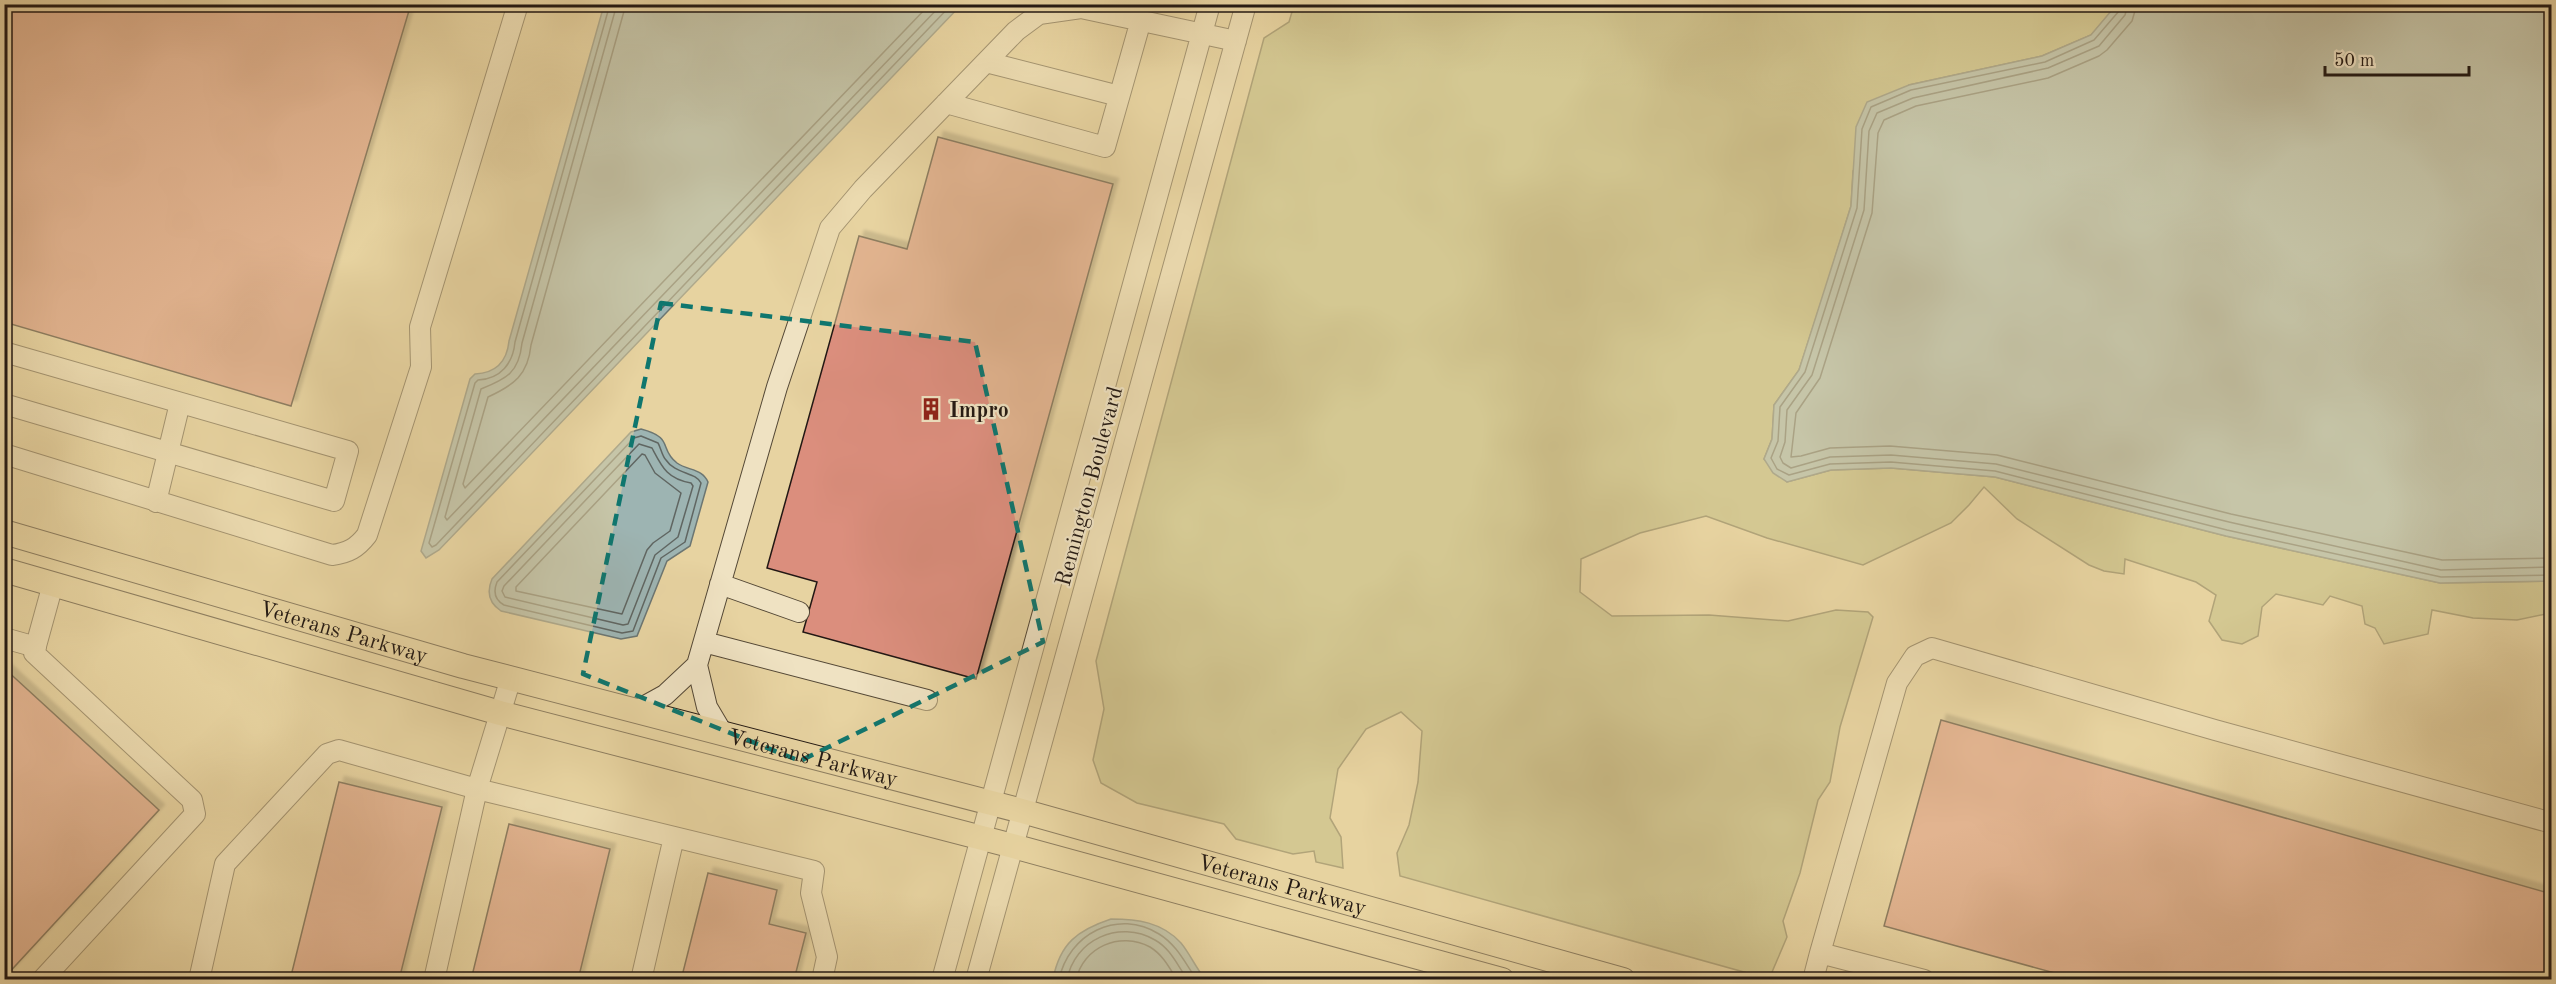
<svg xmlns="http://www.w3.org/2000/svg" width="2556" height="984" viewBox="0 0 2556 984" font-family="'Old Standard TT',serif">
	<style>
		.green { fill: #bcba80; stroke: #706a4a; stroke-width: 1.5 }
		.water { fill: #9db4b2; stroke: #6c7672; stroke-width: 1.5 }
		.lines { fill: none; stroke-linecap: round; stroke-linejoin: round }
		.shore { stroke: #606662; stroke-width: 1.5 }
		.building { fill: #db8e7d; stroke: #231913; stroke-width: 1.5; filter: url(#shadow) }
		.minor-casing { stroke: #544836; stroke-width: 22 }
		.major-casing { stroke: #231913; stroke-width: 26 }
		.minor { stroke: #efe2c2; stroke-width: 20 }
		.major { stroke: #e7d3a1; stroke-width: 24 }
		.marked { fill: none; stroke: #0f766e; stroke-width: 4.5; stroke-dasharray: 12 8; stroke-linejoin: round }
		.labels { text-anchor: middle; stroke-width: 4.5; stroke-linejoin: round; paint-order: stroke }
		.poi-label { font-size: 22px; font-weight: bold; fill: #231913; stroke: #efe2c2; text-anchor: start }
		.street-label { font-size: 22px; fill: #231913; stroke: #efe2c2 }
	</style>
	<defs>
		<filter id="shadow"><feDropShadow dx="5.5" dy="-5.5" stdDeviation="1.5" flood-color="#0004"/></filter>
	</defs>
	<rect width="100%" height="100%" fill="#e7d3a1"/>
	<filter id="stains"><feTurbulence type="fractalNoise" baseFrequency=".00333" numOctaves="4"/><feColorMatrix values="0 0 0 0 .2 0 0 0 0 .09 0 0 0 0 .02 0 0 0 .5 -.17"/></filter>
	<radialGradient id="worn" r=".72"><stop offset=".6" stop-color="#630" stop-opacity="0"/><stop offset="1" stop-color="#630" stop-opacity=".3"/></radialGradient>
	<path class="green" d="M1294,5H2117L2091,35L2042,56L1909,85L1853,171L1851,206L1826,287L1799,370L1774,405L1772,439L1764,459L1787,482L1831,470L1891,468L1995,477L2226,536L2440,583L2551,581V613L2517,620L2473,618L2432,610L2428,634L2384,644L2375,628L2365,624L2362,606L2330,596L2323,605L2276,594L2262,607L2258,636L2242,644L2222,640L2209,621L2216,595L2196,582L2125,559L2124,574L2104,571L2089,565L2017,519L1984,487L1969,505L1951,523L1863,565L1767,538L1706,516L1640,533L1581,559L1580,592L1612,616L1709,615L1788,621L1836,610L1868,612L1873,617L1840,727L1830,782L1818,800L1800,873L1783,921L1787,937L1769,979L1400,876L1397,853L1409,825L1418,782L1422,731L1401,712L1366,729L1338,769L1330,818L1341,837L1343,868L1316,862L1314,851L1293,854L1236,839L1224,824L1137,803L1101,783L1093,760L1104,709L1096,661L1264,38L1289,22Z"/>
	<path class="water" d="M2117,4L2551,5V581L2440,583L2226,536L1995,477L1891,468L1831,470L1787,482L1773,473L1764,459L1772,439L1774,405L1799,370L1851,206L1856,127L1867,102L1909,85L2042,56L2091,35Z
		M604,5H961L439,550L426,558L421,551L470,379L475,374C496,373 507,361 509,341Z
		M641,429C675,438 658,448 677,463C688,471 702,468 708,482L690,546L667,561L637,636L621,639L501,611C489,603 486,593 492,579L631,432Z
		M1111,919C1137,919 1162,922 1181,943C1190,954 1196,968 1205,979H1053C1060,943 1078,930 1111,919Z"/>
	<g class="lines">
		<path class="shore" d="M610,4L515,342C513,363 501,379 478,380L475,383L429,543L432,547L436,545L952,4
			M617,4L522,343C519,373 506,379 481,389L445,517L447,520L942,4
			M626,4L531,345C528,375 514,385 488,397L463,484L465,488L930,4
			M2121,4L2119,11L2094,40L2045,62L1911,90L1871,107L1862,129L1857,208L1805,372L1780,407L1778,441L1771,458L1777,469L1789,475L1830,464L1891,462L1995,471L2227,530L2441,577L2552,575
			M2128,4L2125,15L2099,46L2048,68L1913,98L1877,113L1869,131L1864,210L1812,375L1787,410L1785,442L1780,457L1783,463L1791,468L1830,457L1891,455L1996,464L2229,522L2441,570L2552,567
			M2137,4L2132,21L2107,50L2099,56L2048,78L1916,106L1884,120L1878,133L1872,213L1820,378L1796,413L1791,457L1801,456L1830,448L1890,446L1997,455L2231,514L2442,560L2552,558
			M641,436L658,443C661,448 662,456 666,460C675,474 696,472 701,483L685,542L661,558L633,631L622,633L504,605C495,600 493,592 497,582L634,438Z
			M639,444L652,448C662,467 667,479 691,483L693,486L678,537L655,555L628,624L623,625L505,597L502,591L504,586Z
			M642,454L645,455L655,473L681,493L670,531L653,543L647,550L622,614L516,591V587Z
			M1059,980C1068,934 1118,908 1159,934C1177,945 1185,963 1197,980
			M1067,980C1074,940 1119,919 1155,940C1171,949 1177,965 1188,980
			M1076,980C1083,947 1120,931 1150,947C1163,955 1169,967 1177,980"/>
	</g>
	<path class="building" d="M4,4H411L291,406L4,322Z
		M938,137L1113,184L976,679L803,632L817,582L767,568L859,236L907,249Z
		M4,668L159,810L4,978Z
		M1941,720L2552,894V980H2080L1884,926Z
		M339,782L442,807L399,980H290Z
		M509,824L610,849L578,980H471Z
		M708,873L777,890L769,924L806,933L794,980H681Z"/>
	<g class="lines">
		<g class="minor-casing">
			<path id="minor" d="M986,62L1119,96
				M946,103L1105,147L1141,20
				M4,352L348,451L334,501L4,404
				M4,454L332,555C348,553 357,548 367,535L421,367L420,327L518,4
				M156,502L180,403
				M720,584L799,612
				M4,638L36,647
				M704,642L927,700
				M697,665L777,387L830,228L863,189L1016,31L1039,14L1081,8L1236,41
				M636,711L665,695L697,665L707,707L723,734
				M1820,953L1897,683L1915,656L1932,648L2215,730L2552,823
				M42,980L195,814L192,800L34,653L53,584
				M199,980L225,864L327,754L339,750L477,789L814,871L811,893L827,957L822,980
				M434,980L477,789L511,678
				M641,980L674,837
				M942,980L1210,4
				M976,980L1246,4
				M1813,980L1820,953L1924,980"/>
		</g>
		<g class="major-casing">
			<g id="major">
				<path id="s1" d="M4,532L463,666L1022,811L1623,980"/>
				<path d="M4,570L500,713L1013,846L1502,980"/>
			</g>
		</g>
		<use href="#minor" class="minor"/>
		<use href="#major" class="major"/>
	</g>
	<path d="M0 0H2556V984H0ZM661,303L975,342L1043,642L800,761L583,674Z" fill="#e7d3a1" fill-opacity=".55" fill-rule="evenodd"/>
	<path class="marked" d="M661,303L975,342L1043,642L800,761L583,674Z"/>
	<defs>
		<g id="building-bare" transform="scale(1.8)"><path d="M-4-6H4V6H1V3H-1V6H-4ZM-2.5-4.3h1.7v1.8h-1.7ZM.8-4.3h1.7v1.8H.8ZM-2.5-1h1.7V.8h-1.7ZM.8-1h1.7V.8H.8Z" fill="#8f2418" stroke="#efe2c2" stroke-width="2.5" paint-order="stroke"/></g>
	</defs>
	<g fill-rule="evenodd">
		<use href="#building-bare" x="931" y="409"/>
	</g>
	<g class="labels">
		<g class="poi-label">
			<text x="949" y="417">Impro</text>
		</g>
		<g class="street-label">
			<text transform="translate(1088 486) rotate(-75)" y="8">Remington Boulevard</text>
			<text dy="8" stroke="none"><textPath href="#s1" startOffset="354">Veterans Parkway</textPath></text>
			<text dy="8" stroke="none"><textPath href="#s1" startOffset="840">Veterans Parkway</textPath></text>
			<text dy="8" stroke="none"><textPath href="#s1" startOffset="1326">Veterans Parkway</textPath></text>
		</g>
	</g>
	<rect width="2556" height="984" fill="none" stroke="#e7d3a1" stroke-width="24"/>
	<rect x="6" y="6" width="2544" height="972" fill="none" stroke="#231913" stroke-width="3"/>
	<rect x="12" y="12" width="2532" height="960" fill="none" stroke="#231913" stroke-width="1.5"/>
	<path d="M2325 66v9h144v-9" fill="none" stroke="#231913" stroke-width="3"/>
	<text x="2334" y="66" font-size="18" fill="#231913" stroke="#efe2c2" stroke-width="4.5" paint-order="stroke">50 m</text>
	<rect width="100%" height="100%" filter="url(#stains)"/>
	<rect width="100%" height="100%" fill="url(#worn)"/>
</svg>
